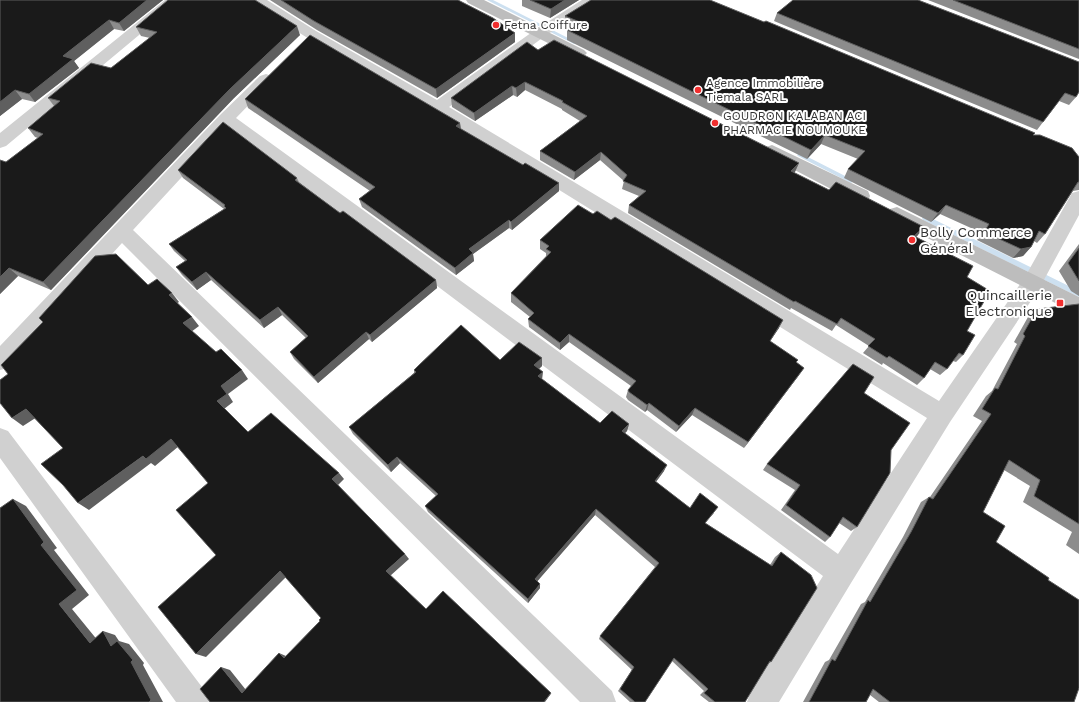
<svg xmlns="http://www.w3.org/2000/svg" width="1079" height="702" viewBox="0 0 1079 702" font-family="'Work Sans',sans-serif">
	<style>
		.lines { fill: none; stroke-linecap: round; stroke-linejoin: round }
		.stream { fill: #cde0f0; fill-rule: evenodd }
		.street { fill: #d0d0d0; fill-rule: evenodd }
		.secondary { fill: #bdbdbd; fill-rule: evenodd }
		.wall { fill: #8c8c8c }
		.shaded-wall { fill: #5f5f5f }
		.building { fill: #1a1a1a; stroke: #5f5f5f }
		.poi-dot { fill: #f12e2e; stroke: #fff; stroke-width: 1.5 }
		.labels { text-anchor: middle; stroke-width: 4; stroke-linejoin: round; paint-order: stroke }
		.far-poi-label { font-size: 12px; fill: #333; stroke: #fff; text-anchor: start }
		.poi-label { font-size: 14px; fill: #333; stroke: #fff; text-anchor: start }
	</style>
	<rect width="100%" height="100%" fill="#fff"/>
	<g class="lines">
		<path class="stream" d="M487,0H493L578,43L574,44Z
			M800,153L853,180L854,181L851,183L849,182L798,156L797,155Z
			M923,216H927L1079,291V297L923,220L922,218Z"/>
		<path class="street" d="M165,0H181L6,146L0,148V133Z
			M250,0H267L316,31L437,100L535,30L582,0H599L597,3L545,36L449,107L939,401L1025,277L1072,193L1079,191V215L1039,289L950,422L851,583L779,702H747L751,691L823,576L227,128L133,230L612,691L616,702H580L122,243L8,368L0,370V346L220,115L260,76L266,74L272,76L274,79L236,118L838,554L927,418L432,111L306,37L252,3Z
			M0,428L8,431L205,691L209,702H176L0,458Z"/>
		<path class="secondary" d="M466,0H484L584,50L587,53L584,56L579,58L574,56L468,3Z
			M772,145L868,191L870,196L868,201L861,203L854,201L766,155L763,151L766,147Z
			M897,207L1079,297V315L890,219L888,214L890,209Z"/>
	</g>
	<path class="wall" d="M0,0H163L124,31L114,29L74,61L79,68L35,102L22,99L0,116Z
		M270,0H458L515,42L437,98L317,30Z
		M522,0H579L550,18L522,6Z
		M918,0L1076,97L1069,105L1059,101L1037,130L774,21L777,13Z
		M928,0H1079V59Z
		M565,16L1033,135L1079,157V190L1073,191L1045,234L1037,243L1034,241L1031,247L1023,256L1013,258L977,240L982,233L940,214L931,222L844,178L848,169L858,159L821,144L807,159L567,40V30L571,28L565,25Z
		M136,27L300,35L234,98L51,290L18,276L0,294V160L6,162L38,138L35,137L28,128L54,106L48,98L111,68L150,38L141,36Z
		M538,50L799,163L794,173L829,190L918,235L916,237L967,277V331L963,355L956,362L953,361L947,369L940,375L930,369L924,378L917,385L883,363L882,365L863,353L869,346L836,325L832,331L791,308L790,310L628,213L629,205L639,196L622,189L624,181L600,160L574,180L540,160V151L580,121L562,110V109L525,90L517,97L513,95L475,121L452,107L451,98Z
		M245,99L460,123L461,129L523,165L559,183V191L512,230L509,228L473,254L474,261L456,275L362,207L359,199L370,191L248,108Z
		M178,170L297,178L299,182L340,213L436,280L437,288L372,342L369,339L318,383L294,359L290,352L306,338L282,315L264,328L211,280L197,290L182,275L176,267L185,261L174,251L169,244L224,209L183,178Z
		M540,240L779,328L770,341L797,363L799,375L744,448L692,415L676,432L647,410L645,412L628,400L626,397L628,390L631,386L569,342L560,350L529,327L528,319L530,317L511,302V293L546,256V253L540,249Z
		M1079,244V296L1071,291L1059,271Z
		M1079,304V554L1066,545L1072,532L1023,502L1030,486L1004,470L983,512L996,542L1048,580L1074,702H879L870,695L866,702H803L825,662L829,660L861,604L865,602L903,537L921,502L929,497H930L982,421L973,416L986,396L992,391L1017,344L1014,342L1028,317L1037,309Z
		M542,358V366L539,369L542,379L600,423L629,424L627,431L625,433L664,471L656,482L690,508L714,513L705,523L770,565L775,557L781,552L771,662L768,664L745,702H709L700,695L704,691L672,661L645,702H630L618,691L632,670L599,639L600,636L655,567L595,515L537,581L540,588L528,603L428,512L425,506L436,496L400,463L391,472L353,434L349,427L414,373V370L500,360Z
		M864,393L891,450L857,527L851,531L839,523L830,537L825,542L781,510L795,490L763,470L767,464Z"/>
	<path class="shaded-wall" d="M147,0H163L124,31L119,23Z
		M565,0H579L550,18L551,9Z
		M109,20L114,29L74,61L79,68L35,102L29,94L63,56Z
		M297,26L300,35L234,98L51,290L43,282L230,89Z
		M515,33V42L437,98L436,89Z
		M525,82V90L517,97L516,88Z
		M512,86L513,95L475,121L474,113Z
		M15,90L22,99L0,116V102Z
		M460,123L461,131L456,126Z
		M825,135L821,144L807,159L811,150Z
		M601,152L600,160L574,180L575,172Z
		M799,163L795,172L788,179L791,171Z
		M559,183V191L512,230L511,222Z
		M946,205L940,214L931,222L938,213Z
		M509,220V228L473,254L474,261L456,275L455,268L469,249Z
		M924,227L918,235L909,244L914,236Z
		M1031,247L1023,256L1013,258L1021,249Z
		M9,268L18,276L0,294V277Z
		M206,272L211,280L197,290L192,282Z
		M436,280L437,288L372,342L370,335Z
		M172,293L179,302L176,304L169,295Z
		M278,307L282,315L264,328L260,320Z
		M192,317L199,326L191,332L183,323Z
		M783,320L779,328L765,348L770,341Z
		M366,332L369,339L318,383L314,377Z
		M569,334V342L560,350V343Z
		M542,358V366L534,373V365Z
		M804,368L799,375L744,448L748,442Z
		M242,370L248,379L228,394L233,402L224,409L217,401L221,386Z
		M543,372L542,380L538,376Z
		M649,403L647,410L645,412L647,405Z
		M695,408L692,415L676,432L679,426Z
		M26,409L37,417L23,426L12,418Z
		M629,424L627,431L620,438L622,431Z
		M171,439L179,446L155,466L151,463L89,510L78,503L143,456Z
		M397,457L400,463L391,472L388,465Z
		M667,465L664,471L652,487L655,481Z
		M339,473L344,479L337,486L332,479Z
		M13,499L26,506L57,548L54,550L89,595L72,609L103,647L90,643L59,604L41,545Z
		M596,509L595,515L535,584V579Z
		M405,554L409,559L390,576L386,571Z
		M280,571L287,576L206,657L196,654Z
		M540,584V588L528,603V599Z
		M103,631L115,635L119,641L129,644L144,663L143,665L163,702H149L111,646Z
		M279,653L286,656L284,658Z
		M221,667L230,670L250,695L242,693Z
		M551,693L550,695L545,702H544Z"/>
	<path class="building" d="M0,0H147L119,23L109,20L63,56L73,59L29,94L15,90L0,102Z
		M168,0H255L297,26L230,89L43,282L9,268L0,277V160L6,162L43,134L28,128L60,101L48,98L91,63L111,68L157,32L136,27Z
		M281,0H458L493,18L515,33L436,89L314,21Z
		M530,0H565L551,9Z
		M591,0H710L764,22L766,21L1035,133L1033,135H1040L1072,148L1079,157V182H1078L1045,234L1039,231L1031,247L1021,249L984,232L989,224L946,205L938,213L848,169L865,151L825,135L811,150L567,30L580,22L565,16Z
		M793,0H918L1079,62V92L1076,97L1065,93L1043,122L777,13Z
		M953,0H1079V49Z
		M310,35L460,123L456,126L523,165L525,163L559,183L511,222L509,220L469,249L473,253L455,268L359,199L375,187L245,99Z
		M554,40L799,163L791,171L829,190L836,182L924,227L914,236L973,266L967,277L990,291L967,331L975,335L963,355L959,353L947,369L935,362L924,378L889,356L887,358L868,346L875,339L841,318L837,324L795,301L794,302L629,205L646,191L623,181L627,175L601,152L575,172L540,151L587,116L562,102L563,101L525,82L516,88L512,86L474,113L451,98L527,42L538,50Z
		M223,122L297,178L295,180L340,213L343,211L436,280L370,335L366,332L314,377L290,352L308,336L278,307L260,320L206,272L192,282L176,267L187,260L169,244L226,208L224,206L225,205L178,170Z
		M578,205L593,214L597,211L611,220L615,217L783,320L770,341L798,360L796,362L804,368L748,442L695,408L679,426L649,403L647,405L629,392L628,390L636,381L569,334L560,343L528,319L534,313L511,293L551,252L546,249L549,246L540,240Z
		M1079,248V281L1068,263Z
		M116,254L148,285L157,279L172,293L169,295L192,317L183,323L216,352L221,349L242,370L221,386L227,394L217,401L248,432L271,413L339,473L332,479L405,554L386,571L426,609L443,591L551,693L544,702H210L200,689L221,667L242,693L279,653L284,658L320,621L319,620L321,618L280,571L196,654L158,607L216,555L176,510L208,483L171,439L146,459L143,456L78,503L63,485L41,464L63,448L26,409L12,418L0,403V380L8,374L1,365L43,322L39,318L95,256Z
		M1079,304V524L1034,496L1040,480L1009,460L983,512L1005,526L996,542L1049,578L1048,580L1079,600V688L1074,702H890L873,689L866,702H809L832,659L835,661L868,600L870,602L911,532L929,497L933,499L991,414L982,409L995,388L998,389L1025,336L1023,334L1037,309Z
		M461,325L500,360L519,342L542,358L534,365L543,372L538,376L600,423L612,411L629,424L622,431L667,465L655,481L690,508L700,493L718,507L705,523L772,566L781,552L811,575L817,588L771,662L770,661L745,702H715L704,693L708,689L674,658L645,702H635L620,689L634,667L600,636L659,563L596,509L535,579L540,584L528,599L425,506L438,494L397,457L388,465L349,427L416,372L414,370L418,366Z
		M853,364L874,377L864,393L910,423L891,450L890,473L857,527L843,517L830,537L786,505L800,485L767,464Z
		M13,499L44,542L41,545L77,590L59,604L90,643L103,631L111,646L117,641L133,660L131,662L151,700L149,702H0V508Z"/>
	<g class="poi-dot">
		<circle cx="496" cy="25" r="4"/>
		<circle cx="698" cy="90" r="4"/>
		<circle cx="715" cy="123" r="4"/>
		<circle cx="912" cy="240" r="4"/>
		<rect x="1056" y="299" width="8" height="8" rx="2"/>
	</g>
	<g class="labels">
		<g class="far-poi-label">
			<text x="504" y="29">Fetna Coiffure</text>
			<text x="706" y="87">Agence Immobilière<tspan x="706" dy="14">Tiemala SARL</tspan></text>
			<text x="723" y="120">GOUDRON KALABAN ACI<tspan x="723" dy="14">PHARMACIE NOUMOUKE</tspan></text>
		</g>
		<g class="poi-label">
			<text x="920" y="237">Bolly Commerce<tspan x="920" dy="16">Général</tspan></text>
			<text x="1052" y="300" text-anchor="end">Quincaillerie<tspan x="1052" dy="16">Electronique</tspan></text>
		</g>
	</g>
</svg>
